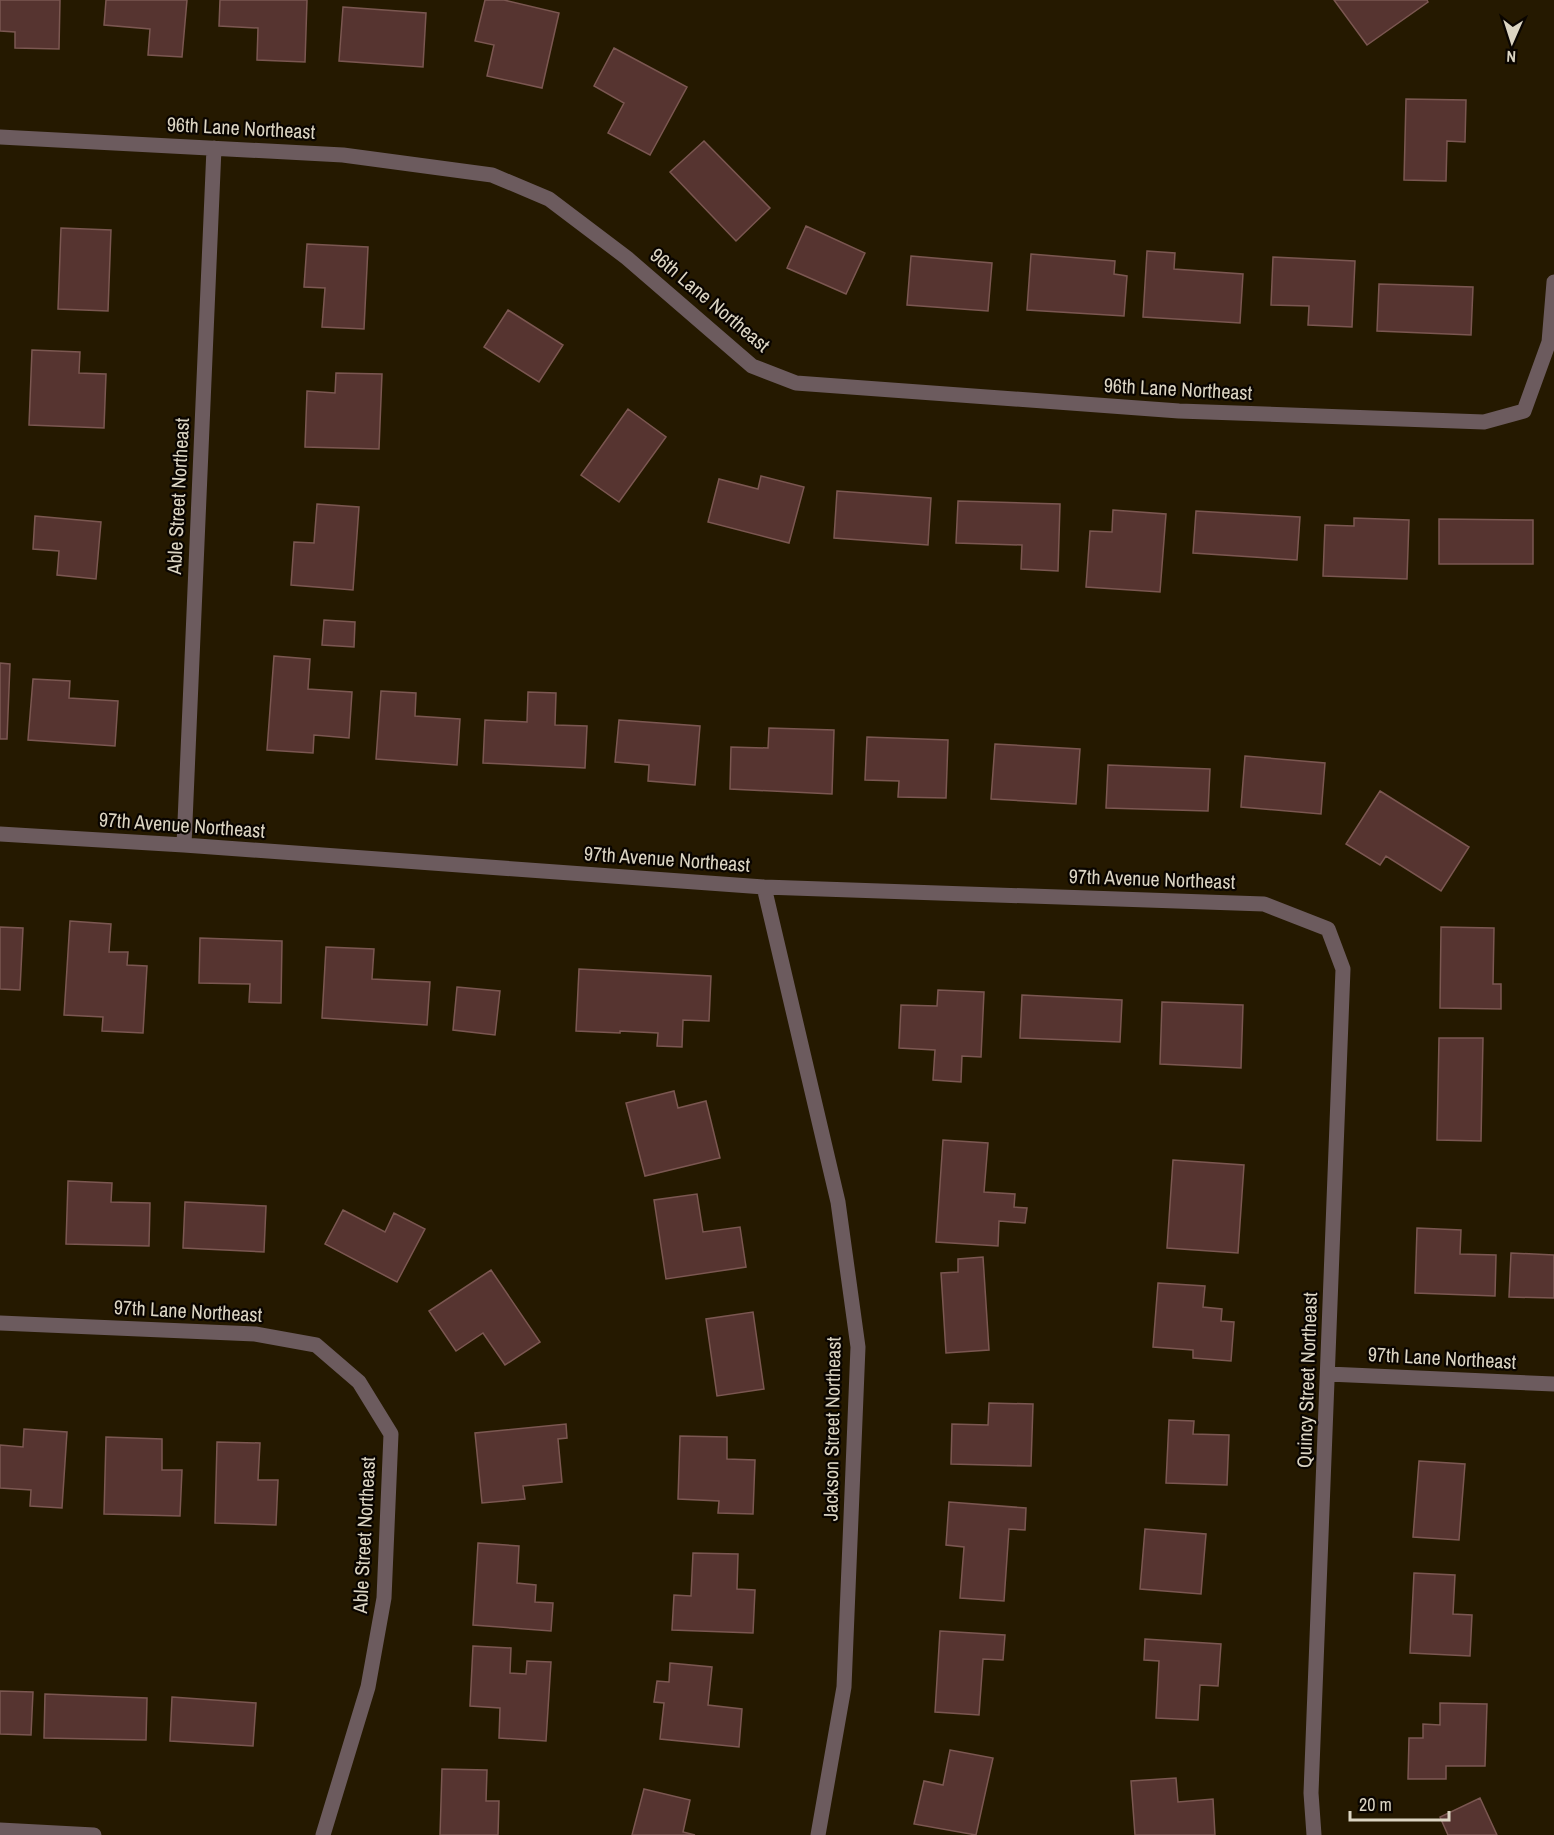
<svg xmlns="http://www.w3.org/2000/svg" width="1554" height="1835" viewBox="0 0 1554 1835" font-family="'Archivo Narrow',sans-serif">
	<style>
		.building { fill: #563430; stroke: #7b5751; stroke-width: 1.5 }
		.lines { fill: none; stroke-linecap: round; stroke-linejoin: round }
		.minor { stroke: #6c5b5e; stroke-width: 15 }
		.labels { text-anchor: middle; stroke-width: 4.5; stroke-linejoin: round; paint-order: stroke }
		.street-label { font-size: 20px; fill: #dcd5c3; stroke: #0a0500 }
	</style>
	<rect width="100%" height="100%" fill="#251900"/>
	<path class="building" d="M0,0H60L59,49L15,48V32L0,31Z
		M106,0H187L182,57L148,55L150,29L104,25Z
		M220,0H307L305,62L257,60L258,28L219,26Z
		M485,0H504L559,13L542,88L487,76L494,45L475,41Z
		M1334,0H1427L1428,2L1367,45Z
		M343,7L426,13L423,67L339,61Z
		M614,48L687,87L650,155L608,133L624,103L594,86Z
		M1406,99L1466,100L1465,142L1447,141L1446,181L1404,180Z
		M704,141L770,208L736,241L670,172Z
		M806,226L865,253L846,294L787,268Z
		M61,228L111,230L108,311L58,309Z
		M307,244L368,247L364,329L322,327L325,288L304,287Z
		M1147,251L1175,253L1174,269L1243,274L1240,323L1143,317Z
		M1031,254L1115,261L1114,274L1127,276L1124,316L1027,310Z
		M911,256L992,263L988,311L907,305Z
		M1273,257L1355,261L1352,327L1308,325L1309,306L1271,305Z
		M1379,284L1473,287L1471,335L1377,331Z
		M508,310L563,345L539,382L484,347Z
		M32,350L80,352L79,373L106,374L104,428L29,425Z
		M336,373L382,374L379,449L305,447L307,391L335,393Z
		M628,409L666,437L619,502L581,475Z
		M761,476L804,487L789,543L708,522L719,479L758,489Z
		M837,491L931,498L928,545L834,538Z
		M958,501L1060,504L1058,571L1021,569L1022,545L956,543Z
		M317,504L359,507L353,590L291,585L294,542L314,543Z
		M1113,510L1166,514L1160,592L1086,587L1090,531L1112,532Z
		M1196,511L1300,517L1297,560L1193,553Z
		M35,516L101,522L96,579L57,575L59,551L33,549Z
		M1354,518L1409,520L1407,579L1323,576L1325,525L1354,526Z
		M1439,519L1533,520V564H1439Z
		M324,620L355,622L354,647L322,645Z
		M274,656L310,659L308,689L352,692L349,738L314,735L313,753L267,750Z
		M0,663L10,664L7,739H0Z
		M33,679L70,681L69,698L118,701L115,746L28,740Z
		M381,691L416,693L415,716L460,719L457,765L376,759Z
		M528,692L556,693L555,725L587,726L585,768L483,763L485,720L527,722Z
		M619,720L700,726L695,785L648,781L649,765L615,762Z
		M769,728L834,730L832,794L730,789L731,747L768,748Z
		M867,737L948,740L946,798L898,797L899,781L865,780Z
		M995,744L1080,749L1076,804L991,799Z
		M1245,756L1325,763L1321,814L1241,807Z
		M1108,765L1210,769L1208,811L1106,808Z
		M1380,791L1469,847L1441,891L1386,856L1380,865L1346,844Z
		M70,921L111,924L109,952H128L127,965L147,966L143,1033L102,1031L103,1017L64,1015Z
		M0,927L23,928L20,990L0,989Z
		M1441,927L1494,928L1493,984H1501V1009L1440,1008Z
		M200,938L282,941L281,1003L249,1002L250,984L199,983Z
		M326,947L374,949L372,979L430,982L427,1025L322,1018Z
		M579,969L711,976L709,1021L683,1020L682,1047L657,1046L658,1033L620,1031V1033L576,1031Z
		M457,987L500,991L495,1035L453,1030Z
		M938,990L984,992L981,1057L962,1056L961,1082L933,1080L935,1050L899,1048L901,1005L937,1006Z
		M1022,995L1122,1000L1120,1042L1020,1038Z
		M1162,1002L1243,1005L1241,1068L1160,1064Z
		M1439,1038H1483L1481,1141L1437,1140Z
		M674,1091L678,1108L706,1101L720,1158L645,1176L626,1103Z
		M943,1140L988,1143L984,1192L1015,1194L1014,1207L1027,1208L1025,1223L999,1221L998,1246L936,1242Z
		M1173,1160L1244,1165L1238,1253L1167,1248Z
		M68,1181L112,1183L111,1202L150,1203L149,1246L66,1244Z
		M697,1194L703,1232L740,1227L746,1267L666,1279L654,1200Z
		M185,1202L266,1206L264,1252L183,1248Z
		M343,1210L385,1232L394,1213L425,1229L397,1282L325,1244Z
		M1417,1228L1461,1230L1460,1254L1496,1255L1495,1296L1415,1293Z
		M1511,1253L1554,1255V1298L1509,1297Z
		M983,1257L989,1350L946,1353L941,1273L958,1272V1259Z
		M491,1270L540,1342L505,1365L483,1333L456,1351L429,1311Z
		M1158,1283L1205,1286L1203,1307L1222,1309L1221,1321L1234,1322L1231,1361L1193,1358V1350L1153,1347Z
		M753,1312L764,1389L717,1396L706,1319Z
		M989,1403L1033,1404L1031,1466L951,1464L952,1424L988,1425Z
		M1169,1420L1194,1421L1193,1434L1229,1435L1227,1485L1166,1483Z
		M566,1424L567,1438L558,1439L562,1482L523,1486L525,1499L482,1503L475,1433Z
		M24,1429L67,1432L62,1508L30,1506L31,1490L0,1488V1445L23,1447Z
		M680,1436L727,1437V1459L755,1460L753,1514L718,1513L719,1501L678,1499Z
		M106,1437L162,1439V1470H182L180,1516L104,1514Z
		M217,1442L260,1443L258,1480H278L276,1525L215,1523Z
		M1419,1461L1465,1464L1459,1540L1413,1537Z
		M949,1502L1026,1508L1025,1530L1009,1529L1004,1601L960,1598L964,1547L946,1545Z
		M1145,1529L1206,1534L1201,1594L1140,1589Z
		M478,1543L519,1546L517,1583L536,1585L535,1602L553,1603L551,1631L473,1625Z
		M693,1553L738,1554L737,1589L755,1590L753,1633L672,1630L674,1595L691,1596Z
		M1414,1573L1455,1575L1453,1614L1472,1615L1470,1656L1410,1653Z
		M940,1631L1005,1635L1003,1660L983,1659L979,1715L935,1712Z
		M1145,1639L1221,1644L1218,1686L1200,1685L1198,1720L1156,1718L1159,1661L1144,1660Z
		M473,1646L511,1648L510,1673L526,1674L527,1661L551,1662L546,1741L499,1738L500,1708L470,1706Z
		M670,1663L712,1667L708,1705L742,1709L739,1747L660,1739L664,1703L654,1702L657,1681L669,1682Z
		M0,1691L33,1692L31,1735L0,1734Z
		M45,1694L147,1698L146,1740L44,1738Z
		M172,1697L256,1703L253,1746L170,1741Z
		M1440,1703L1487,1704L1485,1766H1446V1779H1408L1409,1738H1423V1724L1440,1725Z
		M950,1750L993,1758L976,1835L914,1824L924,1781L943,1785Z
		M442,1769L487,1770L486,1801H499L498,1835H440Z
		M1176,1778L1178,1802L1213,1799L1215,1835H1135L1131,1781Z
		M644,1789L690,1800L683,1832L695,1835H632Z
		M1480,1798L1497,1835H1448L1440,1817Z"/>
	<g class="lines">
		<path class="minor" d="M0,137L343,155L492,175L549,199L627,258L752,366L796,383L1179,411L1484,422L1524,411L1549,342L1554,282
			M0,834L184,845L764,887L1264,904L1328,929L1343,969L1311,1793L1314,1835
			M184,845L214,148
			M764,887L838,1202L858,1347L844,1687L818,1835
			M0,1323L255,1334L316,1345L359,1382L391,1434L384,1598L368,1687L323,1835
			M1328,1374L1554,1384
			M0,1830L94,1835"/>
	</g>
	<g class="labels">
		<g class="street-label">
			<text transform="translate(241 128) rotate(3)" y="7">96th Lane Northeast</text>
			<text transform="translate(710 300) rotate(40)" y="7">96th Lane Northeast</text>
			<text transform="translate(1178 389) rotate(3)" y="7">96th Lane Northeast</text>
			<text transform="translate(178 496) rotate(-87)" y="7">Able Street Northeast</text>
			<text transform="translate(182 825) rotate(4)" y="7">97th Avenue Northeast</text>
			<text transform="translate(667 859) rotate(4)" y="7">97th Avenue Northeast</text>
			<text transform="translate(1152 879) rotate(2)" y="7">97th Avenue Northeast</text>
			<text transform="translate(188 1311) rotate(3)" y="7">97th Lane Northeast</text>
			<text transform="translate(1442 1358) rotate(3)" y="7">97th Lane Northeast</text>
			<text transform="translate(1307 1380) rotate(-88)" y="7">Quincy Street Northeast</text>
			<text transform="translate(832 1429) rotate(-89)" y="7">Jackson Street Northeast</text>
			<text transform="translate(364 1535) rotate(-87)" y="7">Able Street Northeast</text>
		</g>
	</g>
	<g transform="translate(1512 42) rotate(183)" stroke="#0a0500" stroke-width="4.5" paint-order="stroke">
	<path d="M0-4.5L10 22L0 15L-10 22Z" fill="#dcd5c3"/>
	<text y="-9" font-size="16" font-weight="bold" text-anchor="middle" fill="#dcd5c3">N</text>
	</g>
	<path d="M1350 1811v9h99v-9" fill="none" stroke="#dcd5c3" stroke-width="3"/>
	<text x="1359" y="1811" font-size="18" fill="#dcd5c3" stroke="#0a0500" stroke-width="4.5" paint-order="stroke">20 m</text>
</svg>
